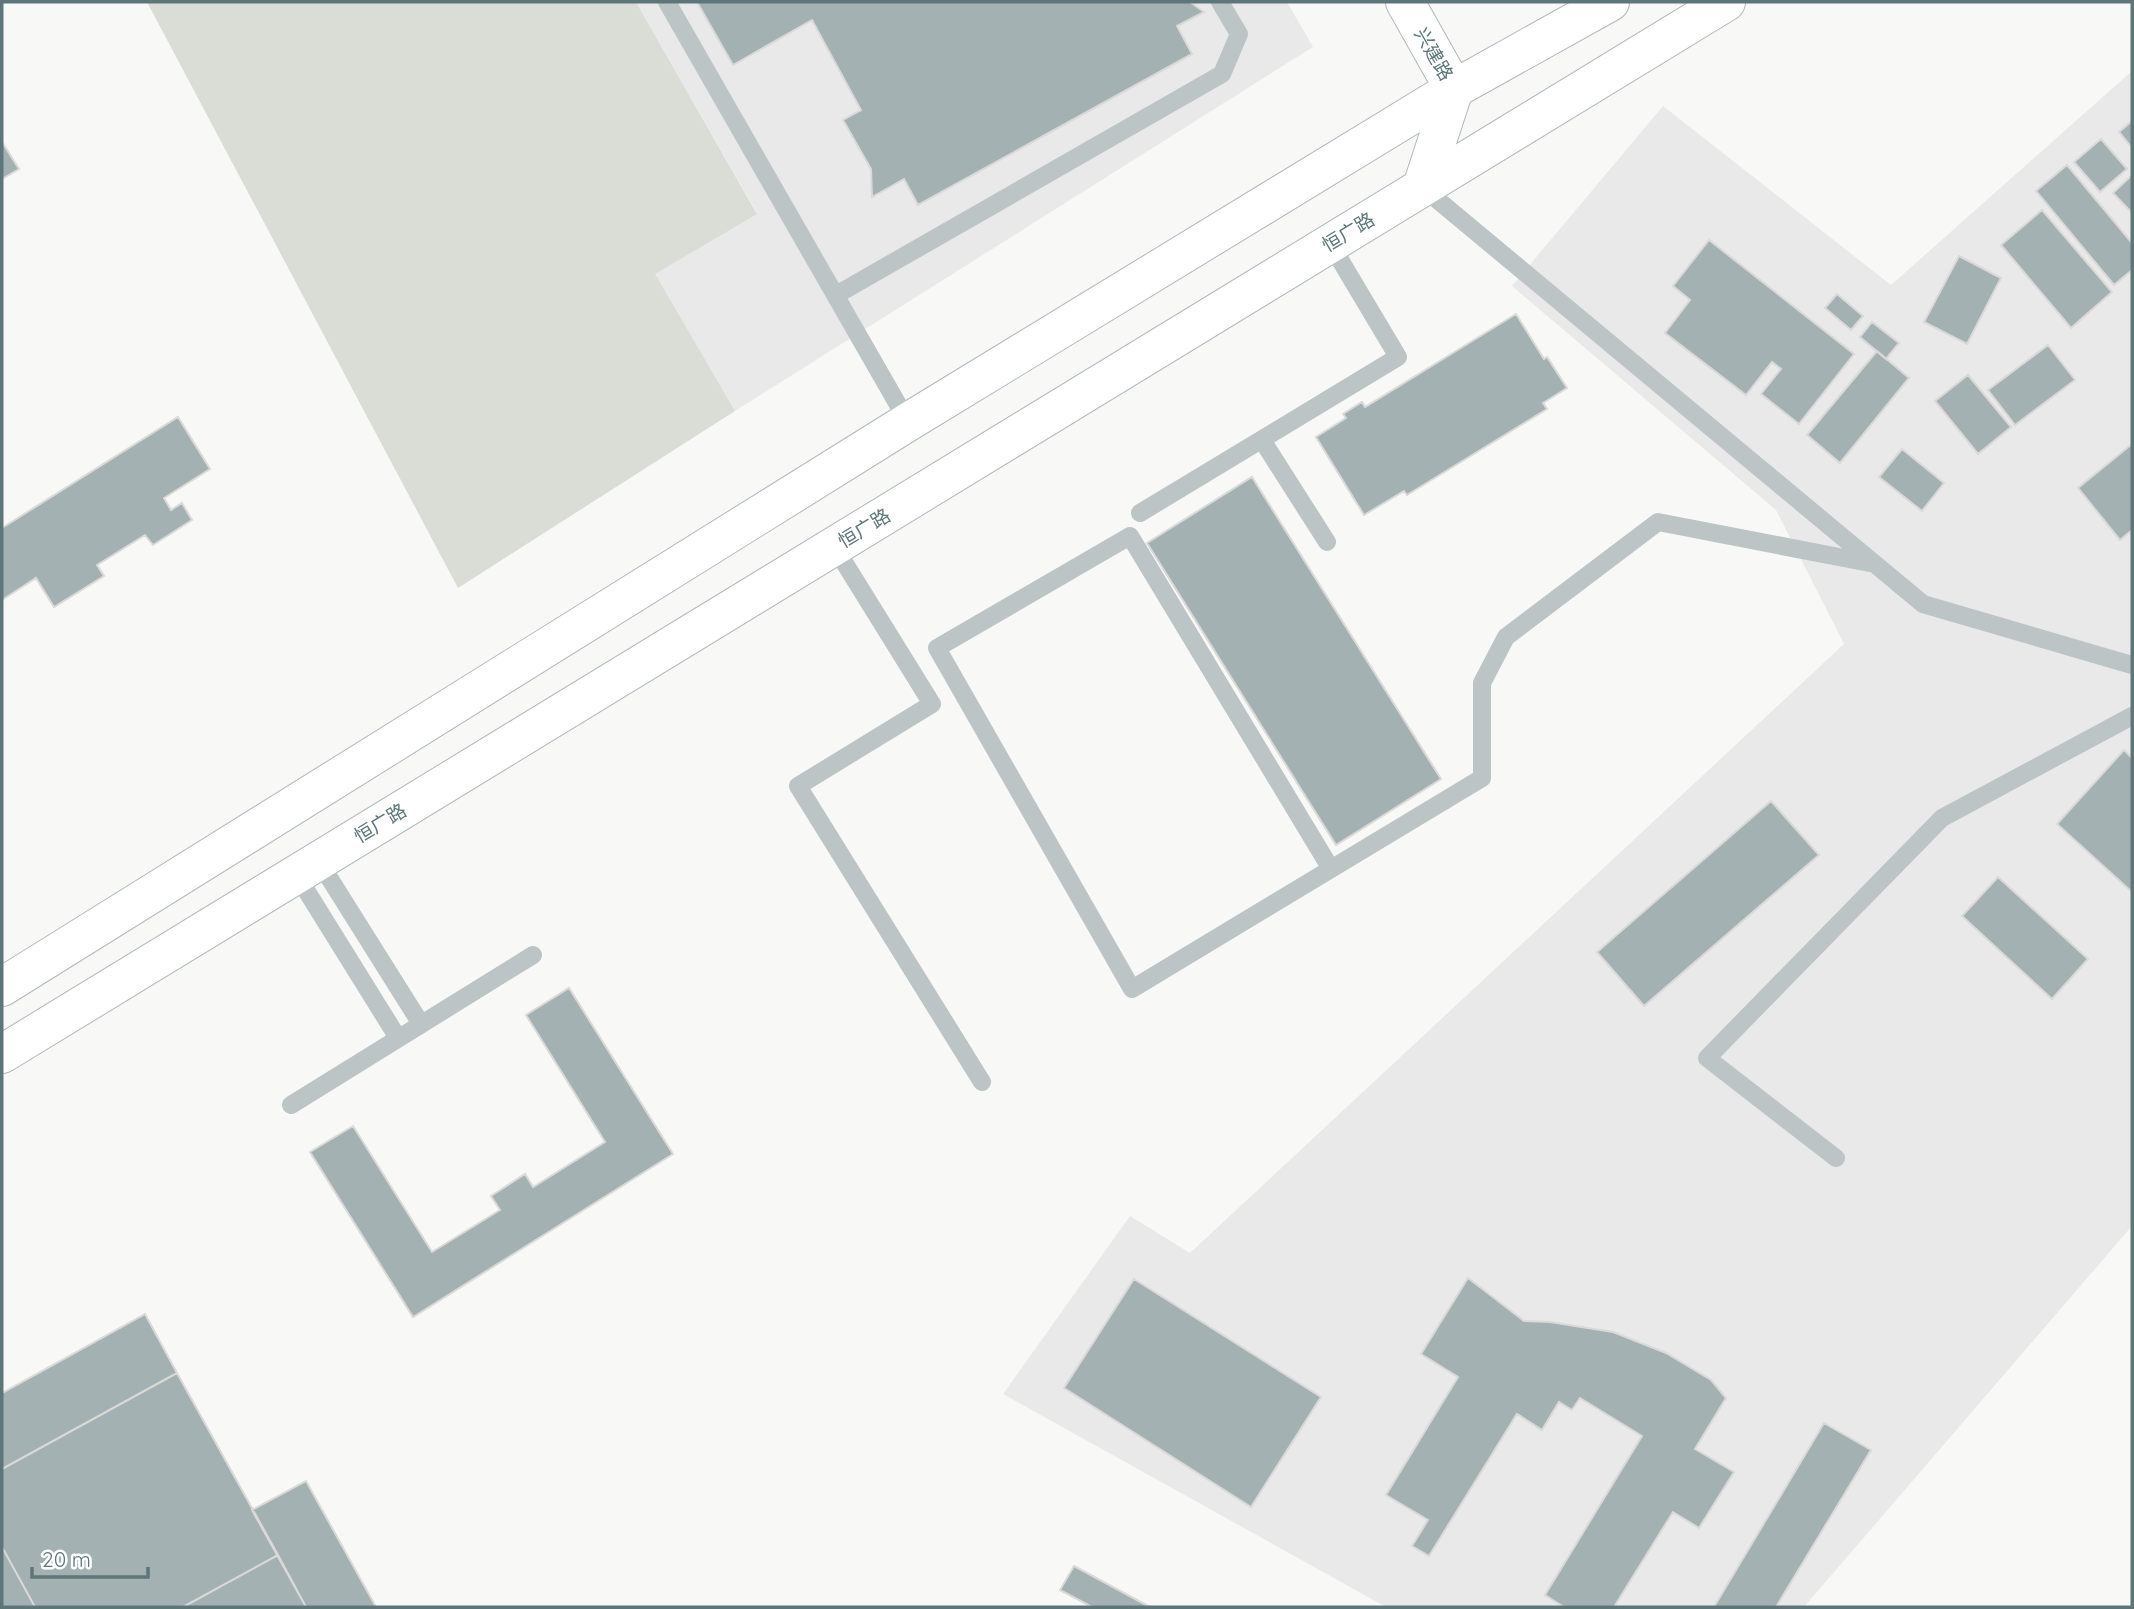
<svg xmlns="http://www.w3.org/2000/svg" width="2134" height="1609" viewBox="0 0 2134 1609" font-family="Quicksand,'Noto Sans SC',sans-serif">
	<style>
		.built { fill: #e9e9e9 }
		.green { fill: #daddd5 }
		.building { fill: #a3b1b3; stroke: #dad9d8; stroke-width: 2 }
		.lines { fill: none; stroke-linecap: round; stroke-linejoin: round }
		.secondary-casing { stroke: #afb9bb; stroke-width: 40 }
		.lane { stroke: #bcc4c6; stroke-width: 18 }
		.secondary { stroke: #fff; stroke-width: 38 }
		.labels { text-anchor: middle; stroke-width: 7; stroke-linejoin: round; paint-order: stroke }
		.street-label { font-size: 19px; fill: #5e767a; stroke: #fff }
	</style>
	<rect width="100%" height="100%" fill="#f8f8f6"/>
	<path class="built" d="M636,2H1287L1313,47L735,411L654,274L757,213Z
		M2132,71V1226L1804,1607H1386L1003,1394L1130,1216L1190,1253L1844,644L1776,510L1512,286L1663,106L1891,285Z"/>
	<path class="green" d="M147,2H636L757,214L655,274L735,411L458,588Z"/>
	<path class="building" d="M697,2H1190L1204,12L1177,26L1192,54L918,205L904,179L872,197L871,169L843,120L861,110L812,20L733,65Z
		M2132,121V148L2119,132Z
		M2101,139L2127,169L2100,192L2074,162Z
		M2,142L19,169L2,179Z
		M2067,165L2132,243V270L2114,285L2036,191Z
		M2132,175V213L2113,193Z
		M2042,210L2112,292L2071,328L2001,245Z
		M1709,240L1854,354L1799,424L1761,394L1781,369L1772,362L1746,395L1665,333L1690,300L1673,286Z
		M1959,256L2001,278L1967,344L1924,322Z
		M1837,294L1863,316L1851,330L1825,308Z
		M1516,314L1544,359L1547,357L1567,388L1543,403L1547,409L1407,495L1404,491L1364,515L1316,437L1346,418L1343,414L1362,402L1365,407Z
		M1872,322L1899,343L1886,359L1860,337Z
		M2048,345L2075,380L2015,425L1988,390Z
		M1877,351L1909,378L1840,463L1807,435Z
		M1968,375L2011,427L1978,454L1935,401Z
		M178,417L210,469L164,498L171,510L182,503L192,520L153,545L145,535L97,565L104,576L54,607L36,578L2,600V528Z
		M2132,444V530L2120,540L2078,488Z
		M1902,449L1944,483L1922,511L1879,477Z
		M1252,477L1441,779L1336,845L1147,543Z
		M2124,750L2132,758V892L2057,824Z
		M1771,801L1819,855L1644,1006L1597,952Z
		M1998,877L2088,959L2052,999L1962,916Z
		M569,988L673,1154L413,1317L310,1152L353,1126L432,1252L500,1210L491,1196L525,1174L533,1187L605,1142L526,1015Z
		M1468,1278L1524,1321L1550,1322L1613,1332L1666,1353L1711,1380L1726,1398L1695,1449L1734,1472L1699,1528L1673,1512L1614,1607H1564L1545,1595L1642,1436L1580,1398L1572,1410L1559,1402L1542,1430L1517,1414L1429,1556L1412,1546L1428,1520L1386,1495L1458,1377L1421,1354Z
		M1134,1279L1321,1397L1251,1507L1064,1388Z
		M145,1314L177,1373L2,1469V1393Z
		M177,1373L278,1555L183,1607H35L2,1547V1469Z
		M1824,1423L1871,1450L1776,1607H1714Z
		M306,1481L376,1607H306L252,1510Z
		M2,1547L35,1607H2Z
		M278,1555L306,1607H183Z
		M1074,1566L1150,1607H1092L1060,1590Z"/>
	<g class="lines">
		<g class="secondary-casing">
			<path id="secondary" d="M1405,2L1454,89L1422,187
				M2,987L908,422L1454,89L1610,2
				M2,1054L1726,2"/>
		</g>
		<path class="lane" d="M667,2L908,422
			M1422,187L1923,604L2132,665
			M836,295L1222,74L1239,34L1220,2
			M1262,440L1327,542
			M1140,513L1398,357L1330,243
			M834,546L932,704L798,786L982,1082
			M318,860L421,1024
			M1331,869L1130,536L937,648L1132,989L1482,778V683L1506,637L1658,522L1875,564
			M296,874L398,1038
			M291,1105L533,955
			M1836,1158L1707,1058L1942,818L2132,716"/>
		<use href="#secondary" class="secondary"/>
	</g>
	<g class="labels">
		<g class="street-label">
			<text transform="translate(1434 54) rotate(60)" y="7">兴建路</text>
			<text transform="translate(1348 232) rotate(-31)" y="7">恒广路</text>
			<text transform="translate(864 528) rotate(-31)" y="7">恒广路</text>
			<text transform="translate(380 823) rotate(-31)" y="7">恒广路</text>
		</g>
	</g>
	<rect width="2134" height="1609" fill="none" stroke="#5e767a" stroke-width="7"/>
	<path d="M32 1567v10h116v-10" fill="none" stroke="#5e767a" stroke-width="3.5"/>
	<text x="42" y="1567" font-size="21" fill="#5e767a" stroke="#ffffff" stroke-width="5" paint-order="stroke">20 m</text>
</svg>
